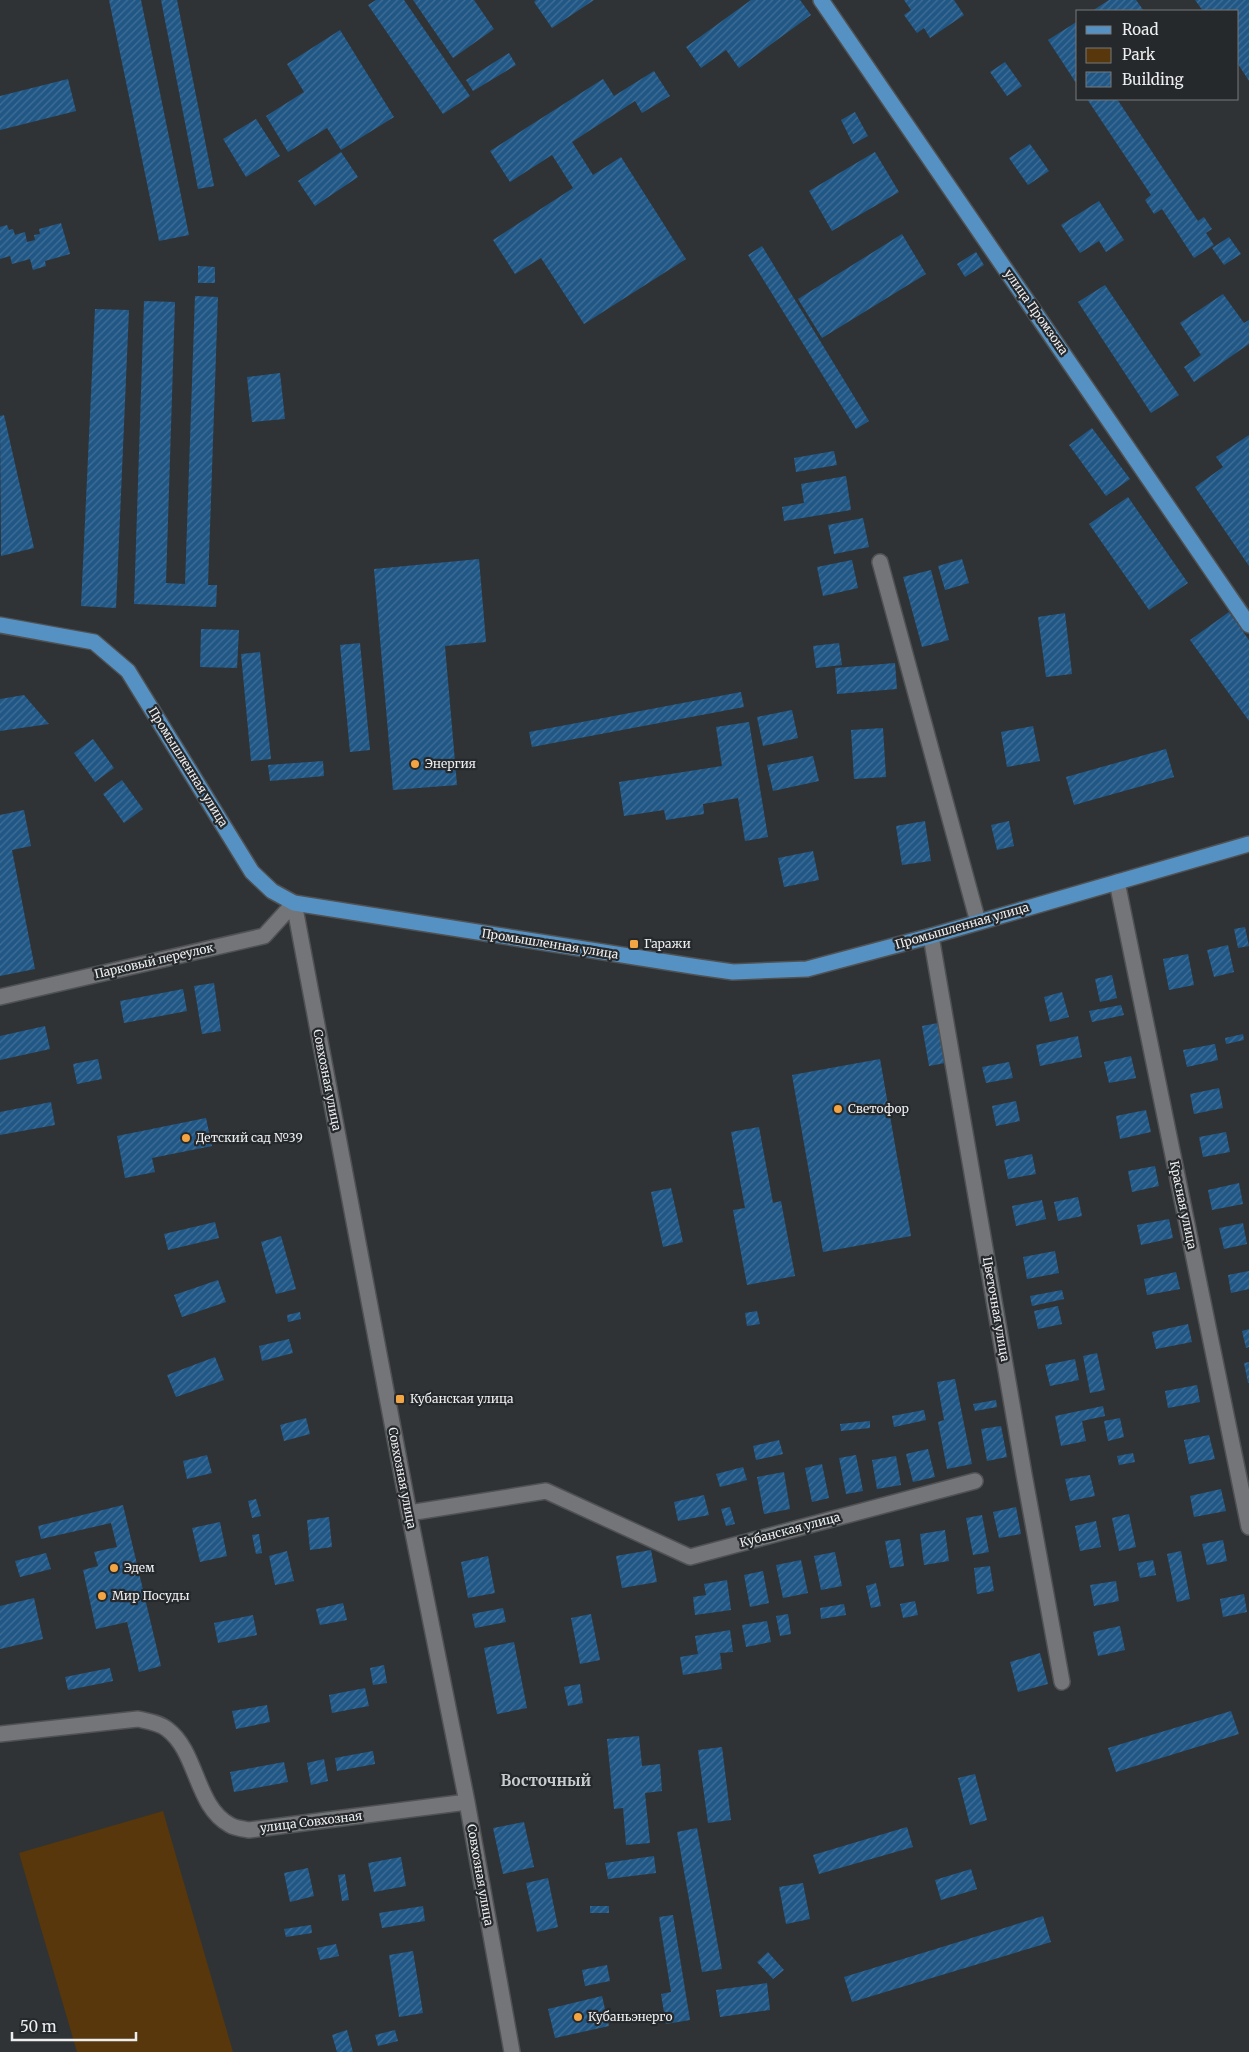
<svg xmlns="http://www.w3.org/2000/svg" width="1249" height="2052" viewBox="0 0 1249 2052" font-family="Merriweather,serif">
	<style>
		.park { fill: #57370b }
		.building { fill: url(#building-hatch) }
		.lines { fill: none; stroke-linecap: round; stroke-linejoin: round }
		.minor-casing { stroke: #4f5153; stroke-width: 18 }
		.major-casing { stroke: #4f5153; stroke-width: 18 }
		.minor { stroke: #737578; stroke-width: 15 }
		.major { stroke: #5591c3; stroke-width: 15 }
		.poi-dot { fill: #f2a542; stroke: #26292b; stroke-width: 2 }
		.labels { text-anchor: middle; stroke-width: 4.5; stroke-linejoin: round; paint-order: stroke }
		.street-label { font-size: 12px; fill: #edeef0; stroke: #26292b }
		.poi-label { font-size: 12px; fill: #edeef0; stroke: #26292b; text-anchor: start }
		.quarter-label { font-size: 15px; font-weight: bold; fill: #c9cccf; stroke: #26292b }
	</style>
	<defs>
		<pattern id="building-hatch" width="6" height="6" patternUnits="userSpaceOnUse" patternTransform="scale(1.25)"><rect width="6" height="6" fill="#215785"/><path d="M-1 1l2-2M0 6l6-6M5 7l2-2" fill="none" stroke="#426f97"/></pattern>
	</defs>
	<rect width="100%" height="100%" fill="#303335"/>
	<path class="park" d="M163,1811L233,2052H77L19,1853Z"/>
	<path class="building" d="M109,0H141L189,235L159,241Z
		M161,0H177L214,186L198,189Z
		M376,0H404L470,96L443,114L368,5Z
		M413,0H474L494,29L453,58Z
		M536,0H594L552,28L534,2Z
		M751,0H800L811,15L739,68L726,50L701,68L686,47Z
		M904,0H954L964,15L930,38L924,28L917,33L904,15L911,10Z
		M1109,0H1136L1144,11H1092Z
		M1195,0H1249V81L1238,64V11H1203Z
		M1078,21V86L1048,40Z
		M340,30L394,117L341,150L327,128L288,152L266,116L304,92L287,64Z
		M509,53L516,65L473,91L466,80Z
		M1005,62L1022,86L1007,96L990,72Z
		M654,71L670,96L642,113L635,101L572,142L593,175L621,157L686,259L584,324L541,258L515,274L493,240L573,188L552,155L510,182L490,151L603,79L614,96Z
		M68,79L76,111L0,130V96Z
		M1087,99H1117L1198,221L1204,217L1212,229L1206,233L1214,245L1194,258L1162,209L1154,214L1145,200L1151,195Z
		M855,112L868,136L853,144L841,120Z
		M256,119L280,156L246,177L223,139Z
		M1030,144L1049,171L1028,185L1009,158Z
		M341,152L358,177L315,206L298,181Z
		M875,152L899,192L832,231L809,191Z
		M1099,201L1124,240L1106,252L1099,241L1080,253L1061,225Z
		M61,223L70,254L45,261L46,266L33,270L30,259L12,264L10,256L0,259V227L7,225L9,230L13,229L15,235L25,232L27,242L35,240L34,235L40,234L39,229Z
		M902,234L926,274L822,338L798,299Z
		M1229,237L1241,254L1224,265L1212,248Z
		M762,246L869,421L856,429L748,255Z
		M976,252L984,265L965,277L957,264Z
		M198,266L215,267V283H198Z
		M1105,285L1179,395L1151,413L1078,302Z
		M1223,294L1244,323L1249,320V344L1194,382L1184,367L1201,355L1180,323Z
		M195,296L218,297L208,585H217L216,607L134,604L144,301L175,302L166,583L185,584Z
		M95,309L129,310L116,608L81,606Z
		M280,373L285,419L252,422L247,377Z
		M4,415L34,548L1,556L0,416Z
		M1092,428L1130,479L1106,496L1069,445Z
		M1249,435V566L1195,487L1223,467L1216,457Z
		M834,451L837,465L796,472L794,458Z
		M846,476L851,510L784,521L782,507L804,503L801,484Z
		M1128,497L1188,583L1149,610L1089,524Z
		M863,518L869,547L834,554L828,525Z
		M479,559L486,642L445,646L457,785L393,790L374,569Z
		M962,559L969,583L945,590L938,566Z
		M852,560L858,588L823,596L817,567Z
		M931,570L949,640L922,647L903,577Z
		M1229,612L1249,640V721L1190,640Z
		M1065,613L1072,674L1046,677L1038,617Z
		M201,629L239,630L237,668L200,667Z
		M360,643L370,750L350,752L340,645Z
		M839,643L842,665L816,668L813,646Z
		M260,652L271,759L251,761L241,654Z
		M895,663L897,689L837,694L835,668Z
		M741,692L744,707L532,747L529,732Z
		M24,695L49,724L0,731V699Z
		M792,710L798,738L763,746L757,717Z
		M749,722L768,837L745,841L738,798L703,804L704,814L666,820L664,810L624,816L619,782L722,766L716,727Z
		M1033,726L1040,761L1007,767L1001,732Z
		M883,728L886,777L854,779L851,730Z
		M93,739L114,768L95,782L74,753Z
		M1166,749L1174,777L1074,805L1066,777Z
		M813,756L819,781L773,791L767,765Z
		M323,761L324,776L270,781L268,765Z
		M122,780L143,809L124,823L103,794Z
		M24,810L31,846L12,850L35,969L0,976V815Z
		M925,821L931,861L902,865L896,826Z
		M1009,821L1014,846L997,850L991,825Z
		M813,851L819,880L784,887L778,858Z
		M1245,927L1249,946L1238,948L1234,929Z
		M1228,945L1234,972L1214,977L1207,950Z
		M1188,954L1194,985L1169,990L1163,959Z
		M1112,975L1117,998L1100,1002L1095,979Z
		M214,983L221,1031L202,1034L194,986Z
		M183,989L187,1011L124,1023L120,1001Z
		M1062,992L1069,1017L1050,1022L1044,997Z
		M1121,1005L1124,1015L1092,1022L1089,1011Z
		M938,1023L945,1063L929,1066L922,1026Z
		M45,1026L50,1049L0,1060V1036Z
		M1243,1034L1244,1040L1226,1044L1225,1038Z
		M1078,1036L1082,1057L1040,1066L1036,1045Z
		M1215,1044L1218,1060L1187,1067L1183,1050Z
		M1131,1056L1136,1078L1109,1083L1104,1062Z
		M98,1059L102,1079L77,1084L73,1064Z
		M880,1059L911,1236L823,1252L792,1075Z
		M1009,1062L1013,1078L986,1083L982,1067Z
		M1219,1088L1223,1108L1194,1114L1190,1094Z
		M1016,1101L1020,1121L996,1126L992,1106Z
		M51,1102L55,1125L0,1135V1112Z
		M1146,1110L1151,1132L1120,1139L1116,1116Z
		M206,1118L212,1146L152,1158L155,1172L125,1178L117,1136Z
		M759,1127L773,1203L781,1201L795,1276L747,1285L733,1210L745,1208L731,1132Z
		M1226,1132L1230,1152L1203,1157L1199,1137Z
		M1032,1154L1036,1174L1008,1179L1004,1160Z
		M1155,1166L1159,1186L1132,1192L1128,1171Z
		M1239,1183L1243,1204L1212,1210L1208,1190Z
		M671,1188L683,1242L663,1247L651,1192Z
		M1078,1197L1082,1216L1058,1221L1054,1202Z
		M1042,1200L1046,1219L1016,1226L1012,1206Z
		M1169,1219L1173,1238L1141,1245L1137,1225Z
		M215,1222L219,1238L168,1250L164,1234Z
		M1243,1223L1247,1244L1224,1249L1219,1228Z
		M281,1236L296,1289L276,1294L261,1242Z
		M1055,1251L1059,1273L1027,1279L1023,1257Z
		M1249,1271V1289L1231,1293L1228,1275Z
		M1176,1272L1180,1289L1147,1295L1144,1279Z
		M218,1280L226,1302L182,1317L174,1295Z
		M1062,1290L1064,1299L1032,1306L1030,1296Z
		M1058,1306L1062,1324L1038,1329L1034,1311Z
		M757,1311L760,1324L747,1326L745,1313Z
		M300,1312L301,1319L288,1322L287,1315Z
		M1188,1324L1192,1342L1156,1349L1152,1332Z
		M1249,1329V1347L1246,1348L1242,1331Z
		M289,1339L293,1353L262,1361L259,1346Z
		M1097,1353L1105,1390L1090,1393L1083,1356Z
		M215,1357L224,1380L176,1397L167,1375Z
		M1075,1359L1079,1380L1050,1386L1045,1365Z
		M1249,1362V1383H1248L1244,1363Z
		M955,1379L972,1464L947,1469L938,1422L944,1420L937,1382Z
		M1197,1385L1200,1402L1168,1408L1165,1391Z
		M996,1400L997,1407L975,1411L973,1404Z
		M1103,1406L1105,1416L1082,1421L1086,1441L1061,1446L1055,1416Z
		M924,1410L926,1420L894,1427L892,1416Z
		M306,1418L310,1434L284,1441L280,1425Z
		M1120,1418L1124,1437L1108,1441L1104,1421Z
		M870,1421V1428L841,1431L840,1424Z
		M1001,1426L1007,1457L987,1461L981,1429Z
		M1209,1435L1215,1459L1189,1464L1184,1440Z
		M779,1440L783,1454L756,1460L753,1446Z
		M928,1449L935,1477L913,1482L906,1454Z
		M1133,1453L1135,1462L1119,1465L1117,1456Z
		M207,1455L212,1473L187,1479L183,1461Z
		M856,1455L863,1491L846,1494L839,1458Z
		M896,1456L901,1485L877,1489L872,1460Z
		M822,1464L829,1498L812,1502L805,1468Z
		M743,1467L747,1480L720,1487L716,1474Z
		M784,1472L790,1509L764,1514L757,1477Z
		M1090,1475L1095,1496L1070,1501L1065,1479Z
		M1221,1489L1226,1511L1194,1517L1190,1496Z
		M704,1495L709,1515L678,1521L674,1502Z
		M256,1499L261,1516L252,1518L248,1501Z
		M123,1505L161,1666L139,1672L127,1622L96,1629L83,1570L98,1566L94,1552L117,1547L111,1523L41,1539L38,1526Z
		M730,1507L735,1524L726,1526L721,1509Z
		M1016,1507L1021,1534L999,1538L993,1512Z
		M1129,1514L1136,1547L1119,1551L1112,1518Z
		M982,1515L989,1552L973,1555L966,1518Z
		M329,1517L332,1547L310,1550L307,1520Z
		M1096,1521L1101,1547L1080,1551L1075,1526Z
		M220,1522L227,1556L200,1562L192,1528Z
		M945,1530L949,1561L924,1565L920,1534Z
		M259,1534L262,1553L256,1554L252,1535Z
		M900,1539L904,1566L890,1568L885,1541Z
		M1223,1540L1227,1561L1207,1565L1202,1544Z
		M651,1550L657,1582L622,1588L616,1556Z
		M287,1551L294,1581L275,1585L269,1556Z
		M1181,1551L1190,1599L1177,1602L1167,1554Z
		M835,1552L842,1586L821,1590L814,1556Z
		M46,1553L51,1569L20,1577L15,1561Z
		M488,1556L495,1593L468,1598L461,1562Z
		M801,1560L808,1593L783,1598L776,1565Z
		M1153,1560L1156,1575L1140,1578L1137,1563Z
		M990,1566L994,1591L977,1594L974,1568Z
		M763,1571L769,1603L750,1607L744,1575Z
		M727,1580L731,1610L695,1615L693,1597L706,1595L704,1584Z
		M1116,1581L1119,1601L1094,1606L1090,1585Z
		M876,1583L881,1606L871,1608L866,1586Z
		M1244,1594L1247,1612L1223,1617L1220,1599Z
		M34,1598L43,1639L0,1649V1606Z
		M915,1601L918,1615L903,1618L900,1604Z
		M343,1603L347,1620L320,1625L316,1609Z
		M844,1604L846,1615L821,1619L820,1608Z
		M503,1608L506,1622L475,1628L472,1614Z
		M591,1614L600,1660L580,1664L571,1618Z
		M788,1614L791,1634L780,1636L776,1616Z
		M253,1615L257,1635L218,1643L214,1623Z
		M767,1621L771,1642L746,1647L742,1625Z
		M1120,1626L1125,1650L1098,1656L1093,1632Z
		M730,1630L733,1652L720,1653L722,1669L683,1675L680,1657L698,1654L695,1636Z
		M514,1642L527,1708L497,1714L484,1648Z
		M1040,1653L1048,1684L1018,1692L1010,1662Z
		M384,1665L387,1683L373,1685L370,1668Z
		M110,1668L113,1681L68,1690L65,1677Z
		M580,1684L583,1703L568,1706L564,1687Z
		M365,1688L369,1706L332,1713L329,1695Z
		M267,1705L270,1722L236,1729L232,1711Z
		M1231,1711L1239,1734L1116,1772L1108,1748Z
		M639,1736L642,1766L660,1764L662,1791L645,1793L650,1843L626,1845L623,1808L614,1809L607,1739Z
		M722,1747L731,1820L708,1823L698,1750Z
		M373,1751L375,1764L337,1771L335,1758Z
		M324,1759L328,1781L311,1785L307,1763Z
		M284,1762L288,1782L234,1792L230,1772Z
		M975,1774L987,1820L970,1825L958,1778Z
		M524,1822L534,1867L503,1874L493,1828Z
		M907,1827L913,1847L819,1874L813,1855Z
		M697,1828L722,1969L702,1972L677,1832Z
		M654,1856L656,1873L608,1879L605,1863Z
		M401,1857L406,1886L374,1892L368,1863Z
		M308,1868L314,1896L290,1902L284,1873Z
		M971,1869L977,1889L941,1900L935,1880Z
		M345,1874L349,1900L342,1901L338,1875Z
		M548,1878L558,1927L537,1932L526,1883Z
		M803,1883L810,1919L786,1924L779,1887Z
		M423,1906L425,1921L382,1928L379,1913Z
		M590,1906H609V1913H590Z
		M673,1915L690,2020L666,2024L661,1994L671,1992L659,1917Z
		M1043,1916L1051,1942L852,2002L844,1977Z
		M311,1925L312,1933L286,1937L284,1929Z
		M336,1944L339,1956L320,1960L317,1948Z
		M413,1951L423,2013L399,2017L389,1955Z
		M768,1952L784,1970L773,1979L757,1962Z
		M607,1965L610,1981L585,1986L582,1970Z
		M767,1983L770,2010L720,2017L716,1990Z
		M602,1996L609,2026L555,2038L548,2009Z
		M347,2030L353,2052H337L332,2035Z
		M395,2030L398,2041L378,2046L375,2035Z"/>
	<g class="lines">
		<g class="minor-casing">
			<path id="minor" d="M880,562L978,922
				M1117,882L1249,1527
				M294,903L409,1513L467,1802L512,2052
				M931,936L1024,1474L1062,1682
				M0,997L264,936L294,903
				M409,1513L546,1491L690,1557L975,1481
				M0,1734L138,1719C147,1721 160,1723 167,1729C198,1752 195,1806 230,1825C235,1828 243,1829 249,1830L467,1802"/>
		</g>
		<g class="major-casing">
			<path id="major" d="M821,0L1249,625
				M0,625L94,642L128,671L252,872L272,891L294,903L698,967L733,972L807,969L931,936L1249,844"/>
		</g>
		<use href="#minor" class="minor"/>
		<use href="#major" class="major"/>
	</g>
	<g class="poi-dot">
		<circle cx="415" cy="764" r="5"/>
		<rect x="629" y="939" width="10" height="10" rx="2.5"/>
		<circle cx="838" cy="1109" r="5"/>
		<circle cx="186" cy="1138" r="5"/>
		<rect x="395" y="1394" width="10" height="10" rx="2.5"/>
		<circle cx="114" cy="1568" r="5"/>
		<circle cx="102" cy="1596" r="5"/>
		<circle cx="578" cy="2017" r="5"/>
	</g>
	<g class="labels">
		<g class="street-label">
			<text transform="translate(1036 312) rotate(55)" y="4">улица Промзона</text>
			<text transform="translate(188 767) rotate(58)" y="4">Промышленная улица</text>
			<text transform="translate(962 926) rotate(-16)" y="4">Промышленная улица</text>
			<text transform="translate(550 944) rotate(9)" y="4">Промышленная улица</text>
			<text transform="translate(154 961) rotate(-13)" y="4">Парковый переулок</text>
			<text transform="translate(327 1080) rotate(79)" y="4">Совхозная улица</text>
			<text transform="translate(1183 1205) rotate(78)" y="4">Красная улица</text>
			<text transform="translate(996 1309) rotate(80)" y="4">Цветочная улица</text>
			<text transform="translate(402 1478) rotate(79)" y="4">Совхозная улица</text>
			<text transform="translate(790 1530) rotate(-15)" y="4">Кубанская улица</text>
			<text transform="translate(311 1822) rotate(-7)" y="4">улица Совхозная</text>
			<text transform="translate(480 1875) rotate(80)" y="4">Совхозная улица</text>
		</g>
		<g class="poi-label">
			<text x="425" y="768">Энергия</text>
			<text x="644" y="948">Гаражи</text>
			<text x="848" y="1113">Светофор</text>
			<text x="196" y="1142">Детский сад №39</text>
			<text x="410" y="1403">Кубанская улица</text>
			<text x="124" y="1572">Эдем</text>
			<text x="112" y="1600">Мир Посуды</text>
			<text x="588" y="2021">Кубаньэнерго</text>
		</g>
		<g class="quarter-label">
			<text x="546" y="1786">Восточный</text>
		</g>
	</g>
	<rect x="1076" y="10" width="162" height="90" fill="#26292b" stroke="#76787a"/>
	<rect x="1086" y="26" width="25" height="8" fill="#5591c3" stroke="#76787a"/>
	<text x="1122" y="35" font-size="15" fill="#edeef0">Road</text>
	<rect x="1086" y="48" width="25" height="15" fill="#57370b" stroke="#76787a"/>
	<text x="1122" y="60" font-size="15" fill="#edeef0">Park</text>
	<rect x="1086" y="72" width="25" height="15" fill="url(#building-hatch)" stroke="#76787a"/>
	<text x="1122" y="85" font-size="15" fill="#edeef0">Building</text>
	<path d="M12 2032v8h124v-8" fill="none" stroke="#edeef0" stroke-width="2.5"/>
	<text x="20" y="2032" font-size="15" fill="#edeef0" stroke="#26292b" stroke-width="4" paint-order="stroke">50 m</text>
</svg>
